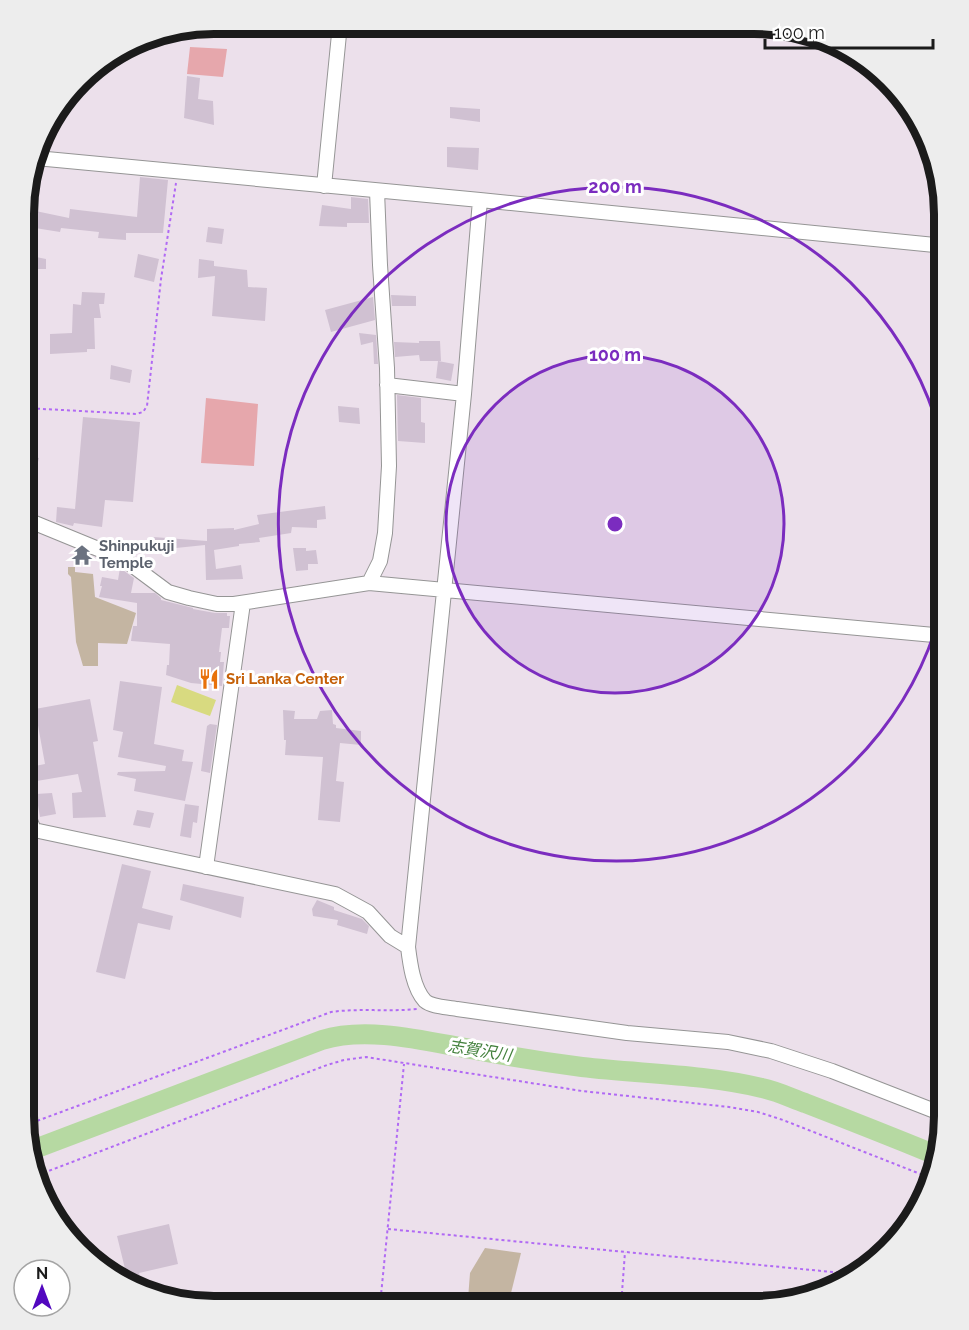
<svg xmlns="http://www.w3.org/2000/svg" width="969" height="1330" viewBox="0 0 969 1330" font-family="Raleway,'Noto Sans JP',sans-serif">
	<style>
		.grass { fill: #e6a7ac }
		.cemetery { fill: #c4b5a2 }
		.pitch { fill: #d8da80 }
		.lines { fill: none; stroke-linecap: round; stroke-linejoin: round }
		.river { stroke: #b6d9a2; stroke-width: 20 }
		.building { fill: #d0c1d2 }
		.minor-casing { stroke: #959595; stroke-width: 16 }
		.path { stroke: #b16af4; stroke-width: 2; stroke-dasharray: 3 3; stroke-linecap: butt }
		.minor { stroke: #fff; stroke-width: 14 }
		.ring { fill: none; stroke: #7b2cbf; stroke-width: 3 }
		.labels { text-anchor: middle; stroke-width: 6; stroke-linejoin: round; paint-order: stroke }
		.worship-label { font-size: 15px; font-weight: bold; fill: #5b616d; stroke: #fff; text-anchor: start }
		.food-label { font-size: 15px; font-weight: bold; fill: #c56008; stroke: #fff; text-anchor: start }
		.water-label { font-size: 16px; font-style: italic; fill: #43813d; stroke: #fff }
		.rim { fill: none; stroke: #1b1b1b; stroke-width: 8 }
		.centre { fill: #7b2cbf; stroke: #fff; stroke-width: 3 }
		.ring-label { font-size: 18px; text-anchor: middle; font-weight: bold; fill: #7b2cbf; stroke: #fff; stroke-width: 6; stroke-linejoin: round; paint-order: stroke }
	</style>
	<rect width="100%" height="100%" fill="#ece0eb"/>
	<path class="grass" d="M190,47L227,49L223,77L187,74Z
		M206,398L258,404L254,466L201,463Z"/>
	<path class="cemetery" d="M68,567H75V572L93,574L95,597L136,613L127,644L98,643V666H83L76,642L71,577L68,574Z
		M485,1248L521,1253L508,1305H501L468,1299L470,1273Z"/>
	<path class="pitch" d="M177,685L216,700L210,716L171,702Z"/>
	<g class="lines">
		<path class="river" d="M32,1150L322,1040C367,1026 425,1041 470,1049C507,1056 545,1062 582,1067C642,1074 703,1074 762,1088C777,1091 791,1098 805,1103C849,1120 892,1137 936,1155"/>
	</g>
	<path class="building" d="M187,76L200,78L198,99L213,101L214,125L184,118Z
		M450,107L480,109V122L450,118Z
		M447,147L479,148L478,170L447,167Z
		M140,177L168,180L163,233H126V240L98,238L99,232L61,228L60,232L35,228L36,223H26V209L69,218L70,209L137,217Z
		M351,197L368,199L369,223H347V227L319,226L322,205L351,209Z
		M208,227L224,229L222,244L206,242Z
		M138,254L159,259L154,282L134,277Z
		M31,256L46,259V269H31Z
		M199,259L214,261V266L247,270L248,287L267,288L265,321L212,316L215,276L198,278Z
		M82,292L105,293L104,304H99L101,318H94L95,349H87V352L50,354V334L72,333L73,304L81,305Z
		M391,295L416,296V306H392Z
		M373,297L375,320L331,332L325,310Z
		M359,333L376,335L378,364H374L373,342L361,345Z
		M419,341H440L441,361H420L419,355L395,357L394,342L419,343Z
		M438,361L454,364L451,381L436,378Z
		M111,365L132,370L130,383L110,379Z
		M397,395L421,398V422L425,423V443L398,441Z
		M338,406L359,408L360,424L339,422Z
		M83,417L140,422L133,502L105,500L102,527L74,523L73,526L56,522L57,507L75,509Z
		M25,455L39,458L35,474L25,472Z
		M325,506L326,519L317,520V528L292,527L291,533L259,538L260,542L239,544V546L214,550L216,569L241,565L243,579L206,580L205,545L176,548V553L145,552L143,544L153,537L207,541V529L234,528V530L259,524L257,515Z
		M293,548H306V551L316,550L318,564H308V570L296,571Z
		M120,568L134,578L131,593H155L161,598V600L193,608V609L215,613H227V616H230L229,628H222L219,652H221L220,662H224L222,686L191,683L166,675L167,665H169L170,644L131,641L133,626H137V603L99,597L102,586H100L102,577L118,580Z
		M120,681L162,687L154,744L184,750L182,761L193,762L185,801L134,791L136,779L117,775L118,772L165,771L166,766L118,757L123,732L113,730Z
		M90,699L98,741L93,742L106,817L73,818L72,793L82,792L78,774L25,783V768L45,764L35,709Z
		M283,710L295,711L294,719H317L320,711L332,710L333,724L336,725V728L361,731V745L340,743L336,781L344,782L340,822L318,820L323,757L285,755L286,740H284Z
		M210,724L217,725L210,773L201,771L207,726Z
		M52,793L56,814L40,817L36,794Z
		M185,804L199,806L197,823L193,822L191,838L180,836Z
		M137,810L154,813L150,828L133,825Z
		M122,864L151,871L142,908L173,916L170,930L138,923L125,979L96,972Z
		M183,884L244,897L241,918L180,900Z
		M317,900L334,907V910L362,919L369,926L367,934L337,925L338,920L313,916L312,909Z
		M169,1224L178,1264L139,1273L142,1286L128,1281L117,1236Z"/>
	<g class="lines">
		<g class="minor-casing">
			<path id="minor" d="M36,158L480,200L945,246
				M324,186L340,24
				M480,200L464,394L408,947C410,963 413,988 425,1001C432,1007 448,1007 457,1009L627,1033L728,1042L771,1051L832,1071L945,1115
				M387,385L464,394
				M25,519L125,560L168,592L189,598L217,604H234L369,583L945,636
				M369,583L380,561L385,533L389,466L387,368L380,265L377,191
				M25,809L34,830L335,894L368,912L390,936L408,947
				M206,867L243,603"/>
		</g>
		<path class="path" d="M25,408L136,414L143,412L147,406L161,279L176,183
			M26,1125L331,1012C360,1008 388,1012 417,1009
			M38,1175L327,1065L344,1060L366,1057L582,1091L729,1107L758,1112L783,1120L928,1177
			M388,1229L853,1274
			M380,1305L404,1064
			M621,1306L625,1252"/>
		<use href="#minor" class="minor"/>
	</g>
	<circle cx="615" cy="524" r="169" fill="#7b2cbf" fill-opacity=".12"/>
	<g class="ring">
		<circle cx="615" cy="524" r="169"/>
		<path d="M945 594A337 337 0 1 1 945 454"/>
	</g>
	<defs>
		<g id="temple-bare" transform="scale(1.62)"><path d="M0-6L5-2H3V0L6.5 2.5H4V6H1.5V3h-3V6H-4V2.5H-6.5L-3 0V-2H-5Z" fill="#6b7280" stroke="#fff" stroke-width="2.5" paint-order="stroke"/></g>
		<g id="restaurant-bare" transform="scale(1.62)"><path d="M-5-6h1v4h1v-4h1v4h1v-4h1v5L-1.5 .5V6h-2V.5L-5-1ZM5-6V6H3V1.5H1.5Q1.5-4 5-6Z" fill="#e8710a" stroke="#fff" stroke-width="2.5" paint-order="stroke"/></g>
	</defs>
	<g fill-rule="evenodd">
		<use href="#temple-bare" x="82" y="555"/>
		<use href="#restaurant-bare" x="209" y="679"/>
	</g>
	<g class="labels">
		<g class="worship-label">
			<text x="99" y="551">Shinpukuji<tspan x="99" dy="17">Temple</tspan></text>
		</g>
		<g class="food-label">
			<text x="226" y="684">Sri Lanka Center</text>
		</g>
		<g class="water-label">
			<text transform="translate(480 1050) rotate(9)" y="6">志賀沢川</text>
		</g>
	</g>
	<path d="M0 0H969V1330H0ZM214 34H754A180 180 0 0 1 934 214V1116A180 180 0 0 1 754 1296H214A180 180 0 0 1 34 1116V214A180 180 0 0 1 214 34Z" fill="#ededed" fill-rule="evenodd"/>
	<path class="rim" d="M214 34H754A180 180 0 0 1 934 214V1116A180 180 0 0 1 754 1296H214A180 180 0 0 1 34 1116V214A180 180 0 0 1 214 34Z"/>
	<circle cx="615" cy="524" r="9" class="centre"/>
	<g class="ring-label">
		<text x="615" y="193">200 m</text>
		<text x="615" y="361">100 m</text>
	</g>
	<g transform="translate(42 1288)"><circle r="28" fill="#ffffff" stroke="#a4a4a4" stroke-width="1.5"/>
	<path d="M0-4.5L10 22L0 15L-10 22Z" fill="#5207bf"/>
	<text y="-9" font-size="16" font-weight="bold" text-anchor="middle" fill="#1b1b1b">N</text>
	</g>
	<path d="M765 39v9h168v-9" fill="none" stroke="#1b1b1b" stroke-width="3"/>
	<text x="774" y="39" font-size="18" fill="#1b1b1b" stroke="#ffffff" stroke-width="4.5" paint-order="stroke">100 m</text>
</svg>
